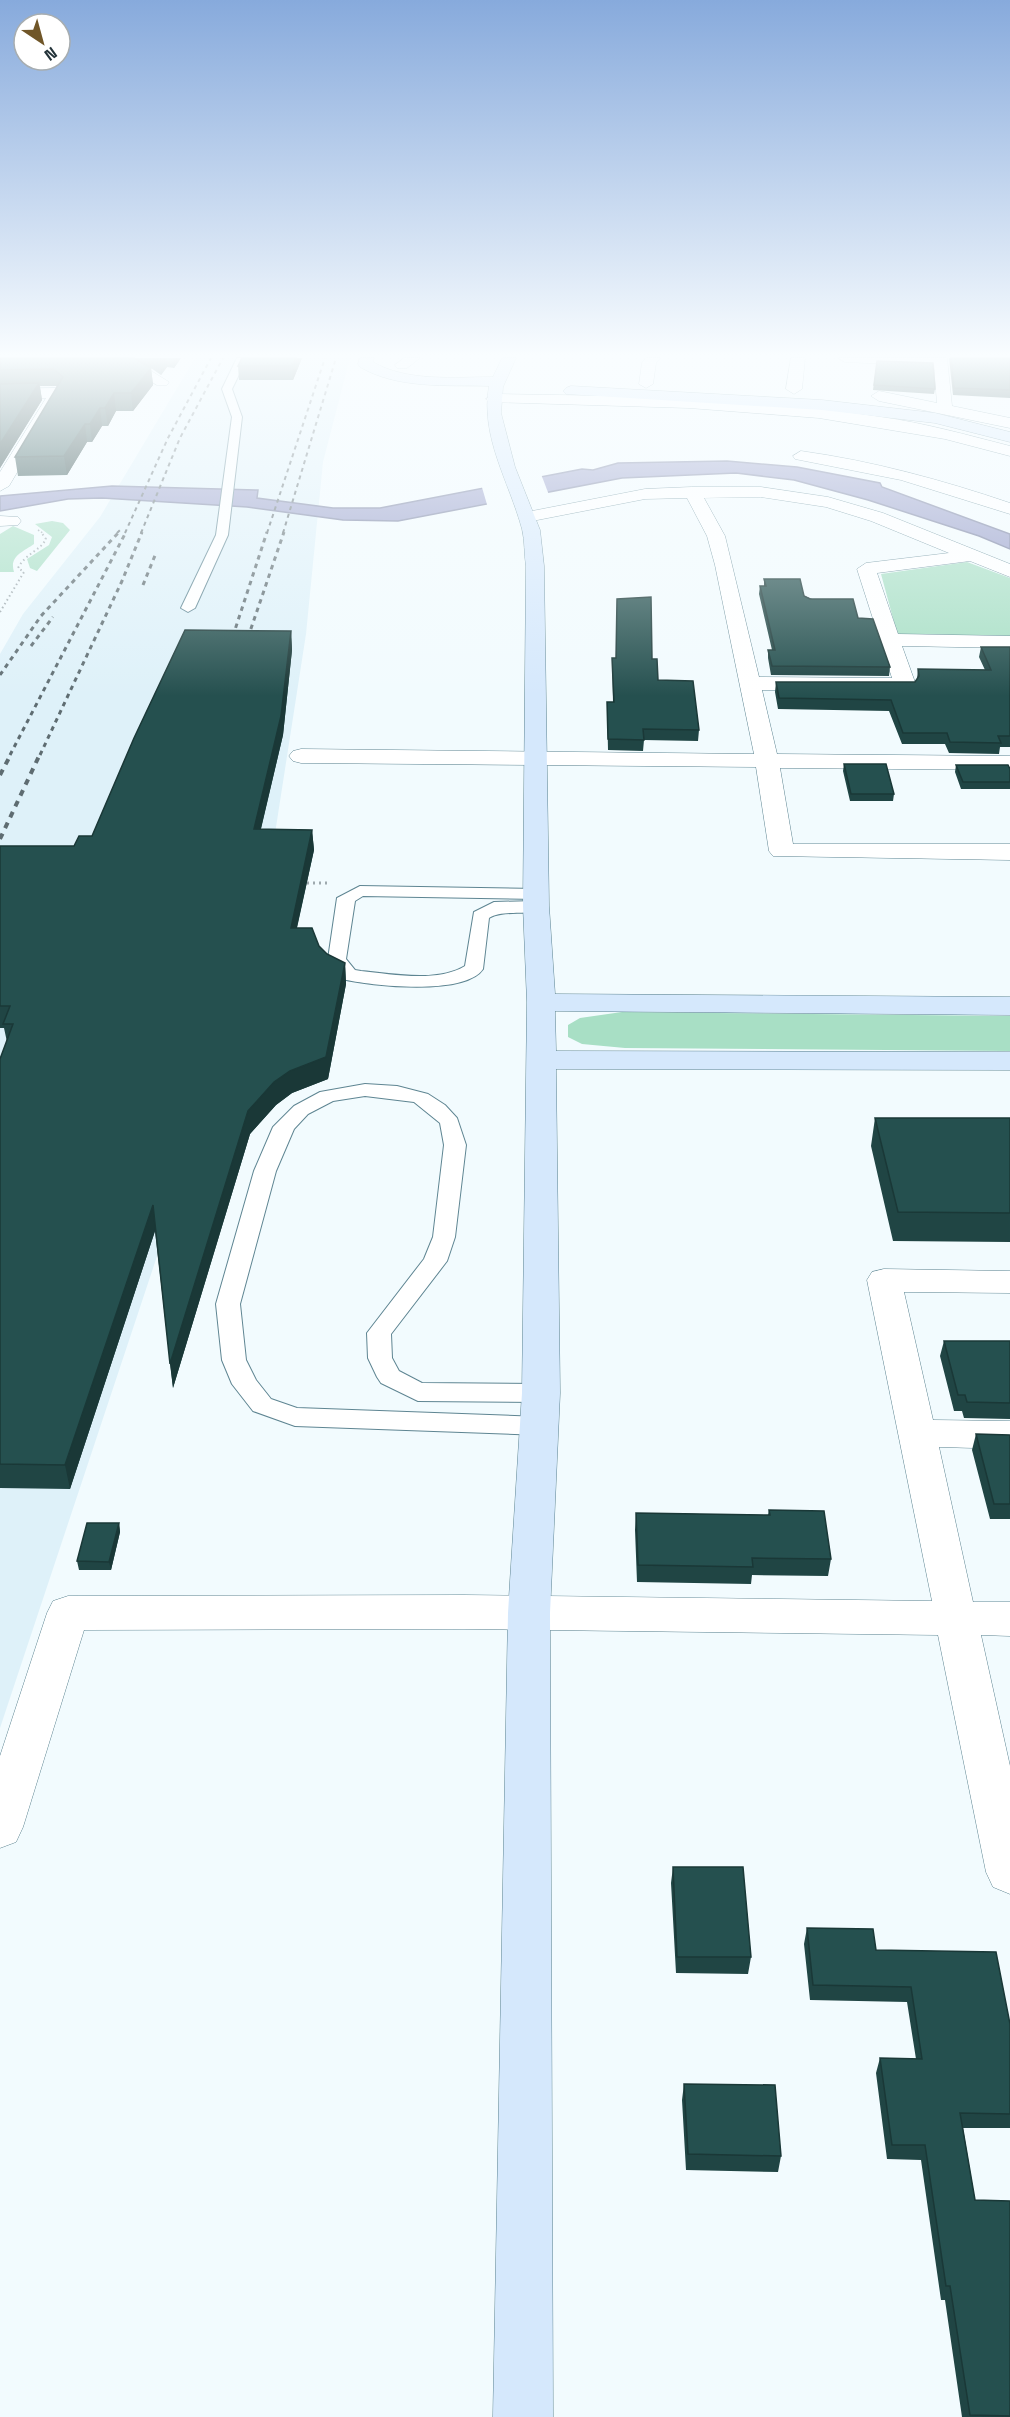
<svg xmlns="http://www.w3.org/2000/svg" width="1010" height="2417" viewBox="0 0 1010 2417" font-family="'Space Grotesk',sans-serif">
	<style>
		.built { fill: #def1f9 }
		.green { fill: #a8dfc5 }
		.water { fill: #959cc9; stroke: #737c9e; stroke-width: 1.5 }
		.pier { fill: #f2fbfe }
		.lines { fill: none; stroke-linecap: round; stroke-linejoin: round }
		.lane-casing { stroke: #5e8592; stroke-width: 2 }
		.street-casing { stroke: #5e8592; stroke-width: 1 }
		.secondary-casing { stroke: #5e8592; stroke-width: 1 }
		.path-far2 { stroke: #9ea9ae; stroke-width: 1.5; stroke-dasharray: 1.5 2; stroke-linecap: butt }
		.path-far1 { stroke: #9ea9ae; stroke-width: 2; stroke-dasharray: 1.5 3; stroke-linecap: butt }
		.path { stroke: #9ea9ae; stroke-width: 3; stroke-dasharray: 2 4; stroke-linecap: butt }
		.lane { fill: #fff; fill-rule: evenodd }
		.street { fill: #fff; fill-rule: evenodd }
		.secondary { fill: #d5e8fc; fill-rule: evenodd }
		.rail-far2 { stroke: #5e6c71; stroke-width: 2; stroke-dasharray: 4 4; stroke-linecap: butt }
		.rail-far1 { stroke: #5e6c71; stroke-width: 3; stroke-dasharray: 4.5 4.5; stroke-linecap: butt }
		.rail { stroke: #5e6c71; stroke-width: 4; stroke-dasharray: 6 6; stroke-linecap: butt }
		.wall { fill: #204544 }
		.shaded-wall { fill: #1a3837 }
		.building { fill: #25504f; stroke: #1a3837; stroke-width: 1.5 }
	</style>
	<rect width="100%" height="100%" fill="#f2fbfe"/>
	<path class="built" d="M195,358H350L323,462L306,634L267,885L201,1124L0,1728V654L23,614L100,517Z"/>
	<path class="green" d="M52,521L63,523L70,530L37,571L30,568L27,559L49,545L52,537L35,524Z
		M13,526L34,535V544C23,552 9,556 14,572H0V534Z
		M967,562L1010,578V638L907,637L897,633L881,574Z
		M622,1012L1010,1016V1051L625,1048L582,1044L568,1037V1025L580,1018Z"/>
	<path class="water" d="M727,461L797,467L880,483L882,487L1010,534V549L979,536L868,500L794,480L736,473L622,478L398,521L343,520L247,507L102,498L68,499L0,511V496L112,486L258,490L257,498L333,508H380L582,469L593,470L618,463Z"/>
	<path class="pier" d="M541,474L549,495L488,508L481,484Z"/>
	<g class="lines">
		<g class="lane-casing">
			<path id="lane" d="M237,358H247L232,389L242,417L228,535L195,608L188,612L181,608L216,535L232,417L222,389Z
				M360,886L537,889L546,894L537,899L363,896L355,901L346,959L355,970L361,971C391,974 437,983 465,966L474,912L494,902L536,901L545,906C536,918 504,908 489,918L483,969C465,996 371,986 342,979L328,959L337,898Z
				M365,1084L397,1086L428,1094L445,1105L457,1118L466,1145L455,1237L447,1261L391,1334L392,1358L399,1371L422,1383L541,1384L550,1387L554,1393L550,1399L541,1402L418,1401L381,1383L377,1377L368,1358L367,1333L424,1259L433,1237L444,1145L440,1123L414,1102L365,1096L333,1101L308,1114L294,1129L276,1171L240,1304L246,1360L256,1380L271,1399L297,1408L541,1417L550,1419L554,1426L550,1433L541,1435L295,1426L253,1411L232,1384L222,1360L216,1304L254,1171L273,1127L294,1106L320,1092Z"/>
		</g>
		<g class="street-casing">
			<path id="street" d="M113,358H130L169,382L167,385H157Z
				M404,358H420L407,368H397L395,365Z
				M646,358H660L656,363L653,384L646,388L639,384L642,363Z
				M791,358H805L802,389L794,394L786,389Z
				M838,358H947L952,406L1010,418V428L879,401L871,396L879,391L937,403L934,366L845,362Z
				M56,388L64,393L9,486L0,491V472L46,398L0,399V389Z
				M494,394C623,396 753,397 881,417C925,423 967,435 1010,446V456L945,439L819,418L689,408L489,402L486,399Z
				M801,451C873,461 942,480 1010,503V514L901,480L795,459L793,456Z
				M692,487H761L828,497L883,513L1010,564V577L970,561L877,573L898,634L1010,636V648L902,646L916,685L913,690L905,691L762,690L777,754L1010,756V770L780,768L793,844H1010V860L773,856L769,851L756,767L301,763L293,761L289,756L293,751L301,749L754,754L715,565L707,536L687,498L645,499L527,522L518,517L527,512L645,489ZM761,497L826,507L871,521L949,553L866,563L857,569L892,678L759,677L725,536L704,498Z
				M0,516L18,517L21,521L18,525L0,526Z
				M884,1269L1010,1271V1293L904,1292L933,1420L1010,1421V1449L939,1447L973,1602H1010V1636L981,1635L1010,1766V1894L993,1887L986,1872L938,1635L464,1629L84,1630L23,1827L16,1842L0,1848V1756L47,1613L53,1601L68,1596L464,1595L932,1601L867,1280L872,1272Z"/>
		</g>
		<g class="secondary-casing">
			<path id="secondary" d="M360,358H374L373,362C407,382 455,377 493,377L502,358H516L503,387L501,413L515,467L540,530L544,566L549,906L555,994L1010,997V1015L555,1011L556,1051L1010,1052V1070L556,1069L560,1393L550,1613L553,2417H493L508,1613L522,1393L527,1002L523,906L526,566C524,554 525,541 522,529C509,481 480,437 489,386C447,385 397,389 360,367L358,364Z
				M571,386L822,400L935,413L1010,432V442L935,423L822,410L566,394L563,391L566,388Z"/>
		</g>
		<path class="path-far2" d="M38,530L43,533"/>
		<path class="path-far1" d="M0,612L24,572L18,568C26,553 40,551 46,539L41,532"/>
		<path class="path" d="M307,883H327"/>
		<use href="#lane" class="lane"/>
		<use href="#street" class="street"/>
		<use href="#secondary" class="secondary"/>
		<path class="rail-far2" d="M117,533L122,528
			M125,533L168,438L211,358
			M141,533L180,438L223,358
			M267,533L325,358
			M283,533L336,358"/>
		<path class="rail-far1" d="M143,585L156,553
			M230,645L267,532
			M31,646L53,617
			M245,646L284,532
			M0,675L41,616L119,532
			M10,755L126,532
			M40,755L122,581L142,532"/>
		<path class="rail" d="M0,775L11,754
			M0,839L40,754"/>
	</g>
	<path class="wall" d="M0,358H181L174,368L167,367L161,375L151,368L153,385L133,411H116L108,426H102L92,442H87L67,475L18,476L15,457L57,387L56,386H40L42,400L0,468Z
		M242,358H302L293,380H239L238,366Z
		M949,358H1010V398L953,395Z
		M877,361L935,389L934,394L873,390Z
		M764,579L858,618L890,667L889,676L771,675L768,658V650H772L759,594L760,586H764Z
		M291,631L292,650L283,735L261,829L312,830L314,850L297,928L327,954L345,963L346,984L328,1079L292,1093L276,1105L250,1134L173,1388L155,1231L70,1489L0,1488V1059L7,1042L4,1028H0V846H74L92,836Z
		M981,647H1010V747H1000L999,754L949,753L945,744H902L889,711L778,709L775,692L776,682H915L917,679L918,669L985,670L979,657Z
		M612,658L652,659L658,680L699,730L698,741L644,740L643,751L608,750L607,702H613Z
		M844,764L894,794L893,801H850L843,771Z
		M956,765L1010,769V789H961L955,772Z
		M875,1118H1010V1242L893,1241L871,1146Z
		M944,1341H1010V1419L964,1418L962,1411H954L940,1356Z
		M976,1434L1010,1435V1519H990L972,1450Z
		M769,1510L831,1559L828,1576L752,1575L751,1584L637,1582L635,1530L636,1513L768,1515Z
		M119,1523L120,1532L111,1570H79L77,1561Z
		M673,1867L751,1957L748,1974L676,1973L671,1883Z
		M807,1928L876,1950L1010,2024V2128H963L975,2200L1010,2201V2417H962L945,2300H941L921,2160L887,2159L876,2073L880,2058L916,2059L907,2002L810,2000L804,1944Z
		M684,2084L781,2156L778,2172L686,2170L682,2100Z"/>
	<path class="shaded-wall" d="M160,358H166L167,367L161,375Z
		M173,358H181L174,368Z
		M296,358H302L293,380L292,366Z
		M151,368L153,385L133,411L131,393Z
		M39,383L42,400L0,468V444Z
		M114,393L116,411L108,426L105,408Z
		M100,408L102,426L92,442L90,424Z
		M85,424L87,442L67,475L64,456Z
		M291,631L292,650L283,735L256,849L254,829Z
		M312,830L314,850L292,949L291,928Z
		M345,963L346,984L328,1079L292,1093L276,1105L250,1134L173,1388L170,1364L248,1111Z
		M153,1205L156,1228L70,1489L65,1465Z
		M119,1523L120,1532L111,1570L109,1562Z"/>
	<path class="building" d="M0,358H134L151,368L131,393H114L105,408H100L90,424H85L64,456L15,457L63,377L53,369L0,370Z
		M242,358H296L292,366H238Z
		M951,358H1010V390L954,388Z
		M877,361L933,363L935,389L874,385Z
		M39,383L0,444V384Z
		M764,579H800L804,596L810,599H853L858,618L873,619L890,667L772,666L768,650H775L760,586H766Z
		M651,597L652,659H657L658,680L693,681L699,730L643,729L644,740L608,739L607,702H614L612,658H616L617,599Z
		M185,630L291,631L281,716L254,829L312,830L291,928H312L319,946L327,954L345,963L326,1057L290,1071L274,1082L248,1111L170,1364L153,1205L65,1465L0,1464V1059L13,1024H3L10,1006H0V846H74L79,836H92L134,738Z
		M981,647H1010V736H998L1001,743L950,742L947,733H903L891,700L779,698L776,682H915L919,676L918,669L991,670Z
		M844,764H886L894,794H851Z
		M956,765H1008L1010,769V782H963Z
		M875,1118H1010V1213L898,1212Z
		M944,1341H1010V1403L967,1402L965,1395H958Z
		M976,1434L1010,1435V1504H994Z
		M769,1510L824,1511L831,1559L752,1558L753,1567L638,1565L636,1513L770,1515Z
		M87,1523H119L109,1562L77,1561Z
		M673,1867H743L751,1957H677Z
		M807,1928L873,1929L876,1950L996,1952L1010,2024V2114L960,2113L975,2200L1010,2201V2416L970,2415L950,2286H946L925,2145H892L880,2058L922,2059L911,1987L813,1985Z
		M684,2084L775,2085L781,2156L688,2154Z"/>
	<linearGradient id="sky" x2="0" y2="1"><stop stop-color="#87aadc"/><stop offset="0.51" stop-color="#f9fdff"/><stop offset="1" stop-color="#f9fdff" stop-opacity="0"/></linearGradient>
	<rect width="1010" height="696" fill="url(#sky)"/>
	<g transform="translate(42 42) rotate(144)"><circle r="28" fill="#ffffff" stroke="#a7adb0" stroke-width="1.5"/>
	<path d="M0-4.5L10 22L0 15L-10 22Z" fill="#705628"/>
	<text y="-9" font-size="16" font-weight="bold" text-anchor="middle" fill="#233339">N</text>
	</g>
</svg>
